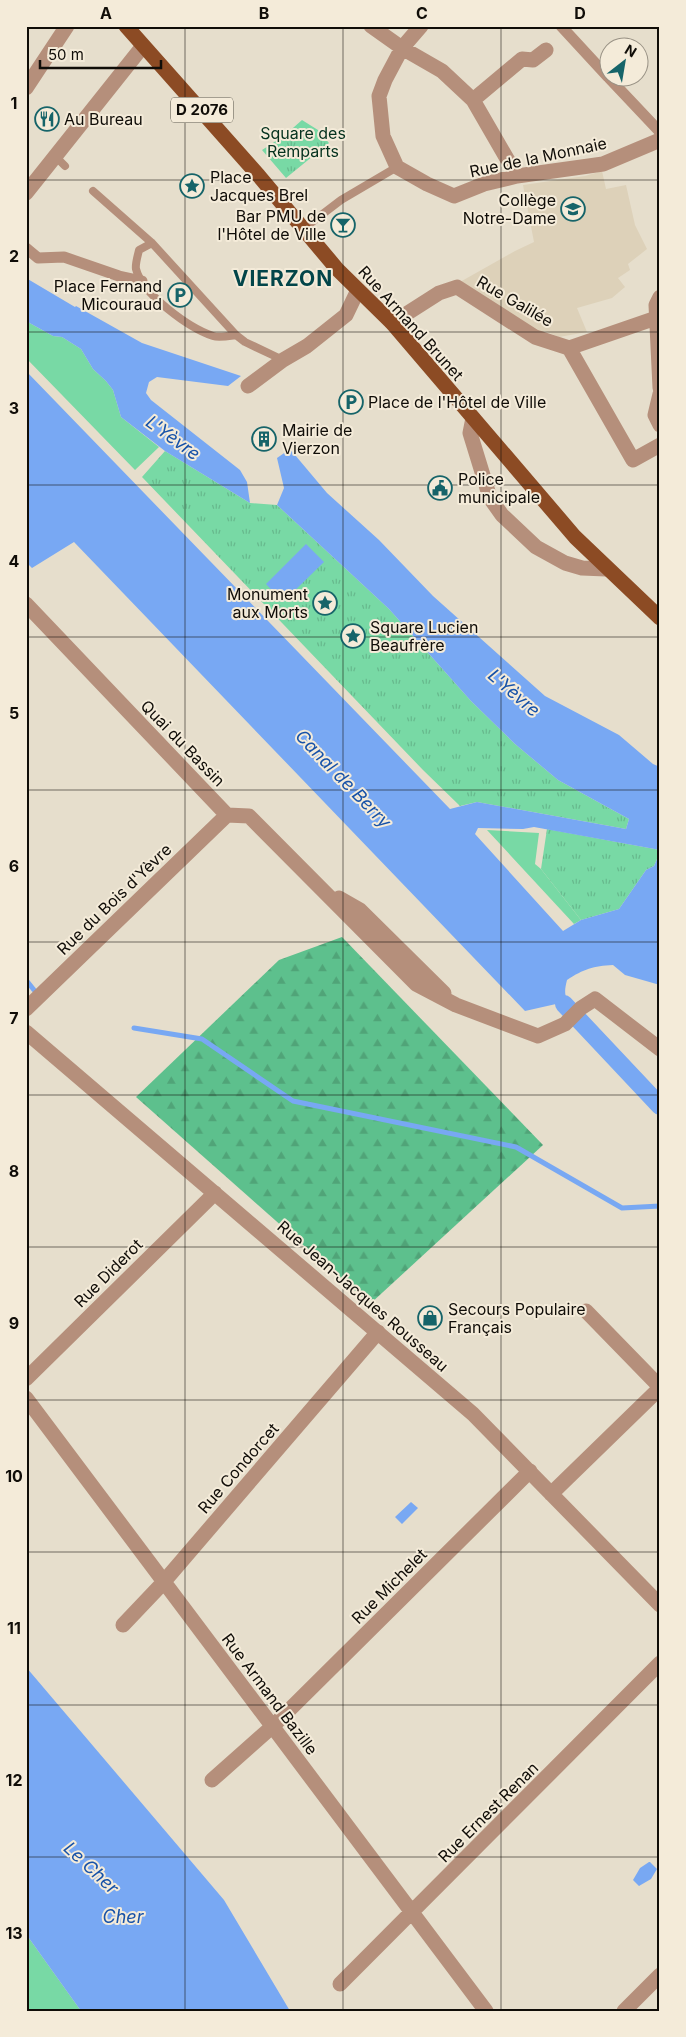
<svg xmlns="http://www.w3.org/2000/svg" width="686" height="2037" viewBox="0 0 686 2037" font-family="Inter,sans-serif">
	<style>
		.built { fill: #ddd1b9 }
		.grass { fill: #78d9a5 }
		.forest { fill: url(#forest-firs) }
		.park { fill: url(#park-tufts) }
		.water { fill: #78a8f3 }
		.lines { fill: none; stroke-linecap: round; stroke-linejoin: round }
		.stream { stroke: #78a8f3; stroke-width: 5 }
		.canal { stroke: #78a8f3; stroke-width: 18 }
		.service { stroke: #b58f7b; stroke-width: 8 }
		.pedestrian { stroke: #b58f7b; stroke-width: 11 }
		.minor { stroke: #b58f7b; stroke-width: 15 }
		.primary { stroke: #8c4b24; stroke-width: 15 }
		.grid { fill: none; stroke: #100d08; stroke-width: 1; stroke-opacity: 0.55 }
		.labels { text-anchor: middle; stroke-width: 4; stroke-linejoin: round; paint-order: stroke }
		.shield { fill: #f4ebd9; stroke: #545047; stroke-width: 1 }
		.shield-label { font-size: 15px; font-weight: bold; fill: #100d08 }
		.poi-label { font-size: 16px; fill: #100d08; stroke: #f4ebd9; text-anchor: start }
		.park-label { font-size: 16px; fill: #05321e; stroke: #f4ebd9 }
		.street-label { font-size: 16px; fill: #100d08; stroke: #f4ebd9 }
		.water-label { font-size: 18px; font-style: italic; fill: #1752a8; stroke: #f4ebd9 }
		.district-label { font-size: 21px; font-weight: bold; letter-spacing: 1px; fill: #024549; stroke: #f4ebd9 }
		.neatline { fill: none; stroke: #100d08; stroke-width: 2 }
		.grid-label { font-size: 16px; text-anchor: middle; font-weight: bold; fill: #100d08 }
	</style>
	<defs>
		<pattern id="forest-firs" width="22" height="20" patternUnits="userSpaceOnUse" patternTransform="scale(1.25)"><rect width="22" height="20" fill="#5dc08d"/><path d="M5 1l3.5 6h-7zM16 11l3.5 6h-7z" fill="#50a478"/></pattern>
		<pattern id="park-tufts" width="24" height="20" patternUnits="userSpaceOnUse" patternTransform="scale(1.25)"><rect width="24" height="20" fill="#78d9a5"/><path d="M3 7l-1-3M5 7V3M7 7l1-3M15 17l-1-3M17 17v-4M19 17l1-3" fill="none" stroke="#67b98d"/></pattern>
	</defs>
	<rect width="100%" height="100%" fill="#e6decc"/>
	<path class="built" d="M602,171L606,189L626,185L635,225L647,249L628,264L630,270L618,278L625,287L612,298L577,308L587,332L559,337L545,331L540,333L460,282L515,251L534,242L523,185L585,176Z"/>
	<path class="grass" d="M26,321L53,336L62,337L81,349L93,369L106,381L113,390L121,417L159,447L135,470L26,358Z
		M487,830L539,833L535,864L541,869L581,920L574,924Z
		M26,1934L81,2011H26Z"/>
	<path class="forest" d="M342,937L543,1145L370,1304L136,1097L279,960Z"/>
	<path class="park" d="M302,120L318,130L329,143L286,178L262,150L285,135Z
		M165,451L250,503L277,505L389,609L471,701L515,744L558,780L629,819L626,829L477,802L460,806L423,770L142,477Z
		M547,829L660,850V852L654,866L646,870L619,909L581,920L541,869Z"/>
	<path class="water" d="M26,278L75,307L76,306L142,343L241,376L228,386L157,377L149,382L146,393L151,400L240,470L247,482L250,503L165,451L121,417L113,390L106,381L93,369L81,349L62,337L53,336L26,321Z
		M26,371L450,809L477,802L626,829L629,819L558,780L515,744L471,701L389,609L277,505L284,488L277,458L290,449L327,493L379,540L433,596L545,696L619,735L653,764L660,767V850L534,827L523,829L478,828L475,834L563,931L581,920L619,909L646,870L654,866L660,852V985L625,975L613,965C593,966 584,969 567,980C564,992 564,997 572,1007L567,1012L556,1004L525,1011L74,542L32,568L26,562Z
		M306,544L324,562L283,602L266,584Z
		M411,1502L418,1508L402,1524L395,1517Z
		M26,1667L224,1900L290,2011H81L26,1934Z
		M649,1862H650L657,1869L651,1879L639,1886L633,1880L640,1868Z"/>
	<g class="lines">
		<path class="stream" d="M26,980L34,990
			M134,1028L202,1039L293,1101L516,1147L622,1208L660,1206"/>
		<path class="canal" d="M564,1004L660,1106"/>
		<path class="service" d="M56,157L65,166
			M93,191L152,243L236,335L245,342L283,360
			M303,229L341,200L397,167
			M152,243L139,250C138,255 135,264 136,269C142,294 189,328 213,336C219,338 229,336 236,335"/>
		<path class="pedestrian" d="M561,26L608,77
			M609,78L660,132
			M26,248L38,258L64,257L119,276L142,281"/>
		<path class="minor" d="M371,26L402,48L442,71L473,100L517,176
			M421,26L402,48L385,80L379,96L383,136L397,167L427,184L454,196L484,184L517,176L603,164L660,140
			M26,88L67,26
			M473,100L522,59L533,60L546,50
			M26,193L143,46
			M660,297L656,305L660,388
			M392,323L439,293L457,287L535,337L569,348L656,318
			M569,348L633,460L660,445
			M248,386L283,360L307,346L346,315L358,290
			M660,394L655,415L660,425
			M473,418L470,433L490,498L502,515L536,547L565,563L582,568L606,569
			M26,604L227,815L249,816L416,984L456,1005L538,1036L565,1024L581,1008L595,999L660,1049
			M339,898L360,910L444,993
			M26,1009L227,815
			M26,1032L473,1414L660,1605
			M586,1311L660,1387
			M26,1379L215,1193
			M26,1398L486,2011
			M551,1494L660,1388
			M123,1625L161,1585L378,1332
			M212,1780L273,1726L530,1471
			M340,1984L660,1663
			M624,2011L660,1975"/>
		<path class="primary" d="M126,26L259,176L337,269L392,323L575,537L660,618"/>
	</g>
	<path class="grid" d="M185,26V2011M343,26V2011M501,26V2011M26,180H660M26,332H660M26,485H660M26,637H660M26,790H660M26,942H660M26,1095H660M26,1247H660M26,1400H660M26,1552H660M26,1705H660M26,1857H660"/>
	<defs>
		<g id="restaurant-ring" transform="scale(1.25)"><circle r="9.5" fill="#f4ebd9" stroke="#166469" stroke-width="1.5"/><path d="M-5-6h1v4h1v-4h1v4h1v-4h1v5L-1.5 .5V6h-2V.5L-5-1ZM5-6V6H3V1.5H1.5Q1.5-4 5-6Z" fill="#166469"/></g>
		<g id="sight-ring" transform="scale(1.25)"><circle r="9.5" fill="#f4ebd9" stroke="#166469" stroke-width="1.5"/><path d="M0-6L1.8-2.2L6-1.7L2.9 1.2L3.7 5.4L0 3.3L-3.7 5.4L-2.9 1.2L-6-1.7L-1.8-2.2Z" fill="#166469"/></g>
		<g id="school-ring" transform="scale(1.25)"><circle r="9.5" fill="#f4ebd9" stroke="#166469" stroke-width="1.5"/><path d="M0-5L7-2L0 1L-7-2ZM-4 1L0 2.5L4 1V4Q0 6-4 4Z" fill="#166469"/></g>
		<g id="bar-ring" transform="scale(1.25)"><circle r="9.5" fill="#f4ebd9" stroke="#166469" stroke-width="1.5"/><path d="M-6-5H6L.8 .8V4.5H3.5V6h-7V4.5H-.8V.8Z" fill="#166469"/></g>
		<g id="parking-ring" transform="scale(1.25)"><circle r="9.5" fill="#f4ebd9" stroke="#166469" stroke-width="1.5"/><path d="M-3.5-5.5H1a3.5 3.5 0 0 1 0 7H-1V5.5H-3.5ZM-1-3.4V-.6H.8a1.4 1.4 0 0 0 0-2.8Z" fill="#166469"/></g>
		<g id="building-ring" transform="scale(1.25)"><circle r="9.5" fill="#f4ebd9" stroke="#166469" stroke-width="1.5"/><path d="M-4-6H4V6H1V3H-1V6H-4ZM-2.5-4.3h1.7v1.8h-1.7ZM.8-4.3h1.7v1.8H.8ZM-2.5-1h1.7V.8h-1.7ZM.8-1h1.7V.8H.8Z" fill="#166469"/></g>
		<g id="civic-ring" transform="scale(1.25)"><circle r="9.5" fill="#f4ebd9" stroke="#166469" stroke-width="1.5"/><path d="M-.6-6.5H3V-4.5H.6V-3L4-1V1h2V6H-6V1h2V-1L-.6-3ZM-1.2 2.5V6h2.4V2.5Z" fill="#166469"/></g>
		<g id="shop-ring" transform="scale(1.25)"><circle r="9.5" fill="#f4ebd9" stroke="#166469" stroke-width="1.5"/><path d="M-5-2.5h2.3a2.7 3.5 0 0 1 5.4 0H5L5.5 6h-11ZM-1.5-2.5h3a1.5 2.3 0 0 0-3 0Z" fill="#166469"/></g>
	</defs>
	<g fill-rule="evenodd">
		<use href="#restaurant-ring" x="47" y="119"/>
		<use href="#sight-ring" x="192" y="186"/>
		<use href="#school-ring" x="573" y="209"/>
		<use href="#bar-ring" x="343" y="225"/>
		<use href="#parking-ring" x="180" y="295"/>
		<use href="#parking-ring" x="351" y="402"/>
		<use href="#building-ring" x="264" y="439"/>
		<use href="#civic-ring" x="440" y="488"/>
		<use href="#sight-ring" x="325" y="603"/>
		<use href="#sight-ring" x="353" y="636"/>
		<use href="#shop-ring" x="430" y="1318"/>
	</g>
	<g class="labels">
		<rect class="shield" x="171" y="97.5" width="62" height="25" rx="4"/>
		<g class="shield-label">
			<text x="202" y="115">D 2076</text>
		</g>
		<g class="poi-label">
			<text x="64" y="125">Au Bureau</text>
			<text x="210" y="183">Place<tspan x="210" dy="18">Jacques Brel</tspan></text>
			<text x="556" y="206" text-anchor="end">Collège<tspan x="556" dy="18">Notre-Dame</tspan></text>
			<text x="326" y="222" text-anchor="end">Bar PMU de<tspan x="326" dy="18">l'Hôtel de Ville</tspan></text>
			<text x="162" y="292" text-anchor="end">Place Fernand<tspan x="162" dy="18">Micouraud</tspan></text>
			<text x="368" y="408">Place de l'Hôtel de Ville</text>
			<text x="282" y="436">Mairie de<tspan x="282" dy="18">Vierzon</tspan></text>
			<text x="458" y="485">Police<tspan x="458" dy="18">municipale</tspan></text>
			<text x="308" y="600" text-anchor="end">Monument<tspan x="308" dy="18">aux Morts</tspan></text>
			<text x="370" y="633">Square Lucien<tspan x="370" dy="18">Beaufrère</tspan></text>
			<text x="448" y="1315">Secours Populaire<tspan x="448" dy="18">Français</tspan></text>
		</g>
		<g class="park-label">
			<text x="303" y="139">Square des<tspan x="303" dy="18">Remparts</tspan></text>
		</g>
		<g class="street-label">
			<text transform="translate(538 157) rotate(-12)" y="6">Rue de la Monnaie</text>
			<text transform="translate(515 301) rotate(30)" y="6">Rue Galilée</text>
			<text transform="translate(411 323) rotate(48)" y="6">Rue Armand Brunet</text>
			<text transform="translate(183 743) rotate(46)" y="6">Quai du Bassin</text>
			<text transform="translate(114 899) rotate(-44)" y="6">Rue du Bois d'Yèvre</text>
			<text transform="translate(108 1273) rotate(-45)" y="6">Rue Diderot</text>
			<text transform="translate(363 1296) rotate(41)" y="6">Rue Jean-Jacques Rousseau</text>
			<text transform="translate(238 1468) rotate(-49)" y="6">Rue Condorcet</text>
			<text transform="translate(389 1586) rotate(-45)" y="6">Rue Michelet</text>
			<text transform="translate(270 1694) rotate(53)" y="6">Rue Armand Bazille</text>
			<text transform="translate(488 1812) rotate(-45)" y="6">Rue Ernest Renan</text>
		</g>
		<g class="water-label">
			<text transform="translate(173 438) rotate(36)" y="6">L'Yèvre</text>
			<text transform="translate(514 693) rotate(41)" y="6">L'Yèvre</text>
			<text transform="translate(343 779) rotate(46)" y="6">Canal de Berry</text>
			<text transform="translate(91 1868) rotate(43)" y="6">Le Cher</text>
			<text x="123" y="1923">Cher</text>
		</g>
		<g class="district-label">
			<text x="283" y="286">VIERZON</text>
		</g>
	</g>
	<rect width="686" height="2037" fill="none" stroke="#f4ebd9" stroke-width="55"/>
	<g transform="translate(624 62) rotate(31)"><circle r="24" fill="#f4ebd9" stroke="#999285"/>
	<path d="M0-4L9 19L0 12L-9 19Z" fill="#166469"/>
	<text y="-8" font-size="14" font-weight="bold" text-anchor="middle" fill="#100d08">N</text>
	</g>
	<path d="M40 60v8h121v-8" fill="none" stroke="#100d08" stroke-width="2.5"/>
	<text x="48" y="60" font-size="15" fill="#100d08" stroke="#f4ebd9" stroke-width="4" paint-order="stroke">50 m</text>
	<rect x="28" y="28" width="630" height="1982" class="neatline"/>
	<g class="grid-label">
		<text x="106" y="19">A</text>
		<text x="264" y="19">B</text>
		<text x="422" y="19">C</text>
		<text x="580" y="19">D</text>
		<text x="14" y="109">1</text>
		<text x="14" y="262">2</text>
		<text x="14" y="414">3</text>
		<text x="14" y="567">4</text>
		<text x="14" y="719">5</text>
		<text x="14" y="872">6</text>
		<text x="14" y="1024">7</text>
		<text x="14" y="1177">8</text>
		<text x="14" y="1329">9</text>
		<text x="14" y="1482">10</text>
		<text x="14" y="1634">11</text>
		<text x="14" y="1786">12</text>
		<text x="14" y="1939">13</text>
	</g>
</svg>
